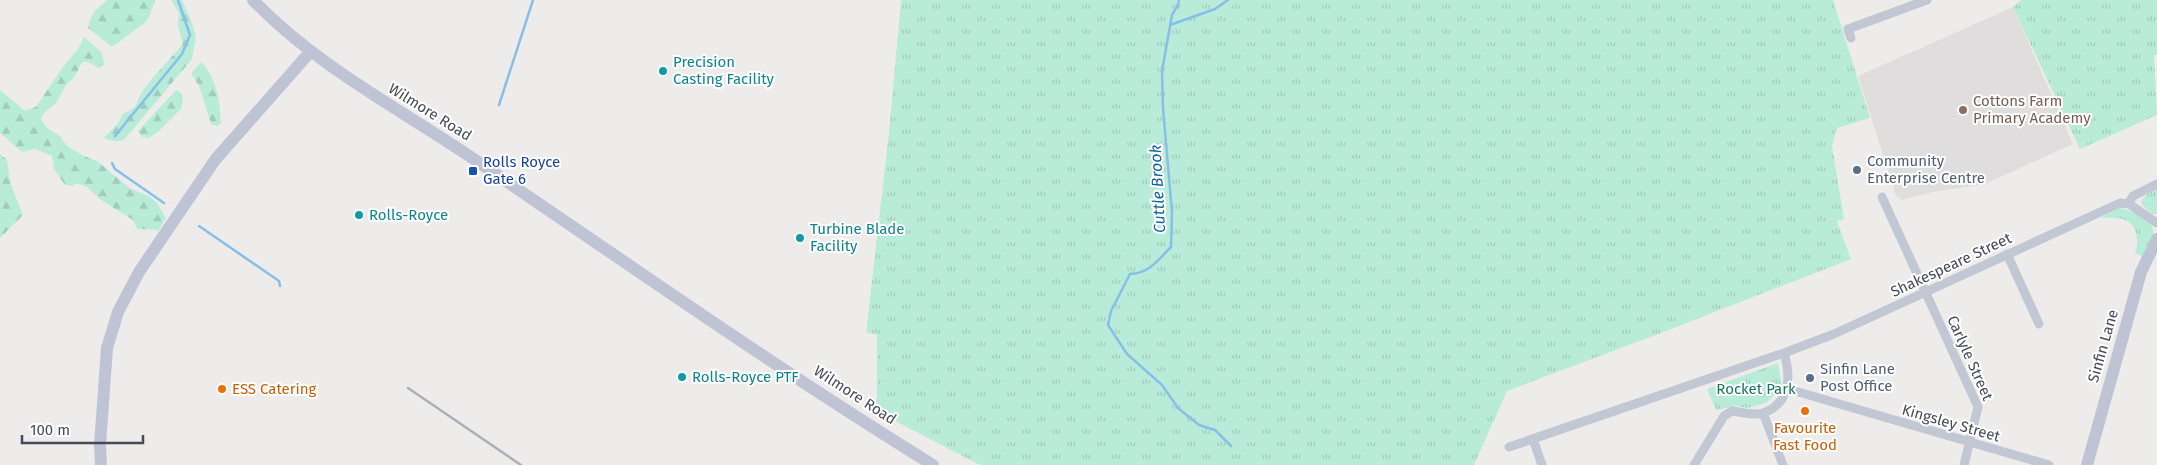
<svg xmlns="http://www.w3.org/2000/svg" width="2157" height="465" viewBox="0 0 2157 465" font-family="'Fira Sans',sans-serif">
	<style>
		.education { fill: #dfdddd }
		.grass { fill: url(#grass-tufts) }
		.forest { fill: url(#forest-firs) }
		.pitch { fill: #b9ecd8 }
		.lines { fill: none; stroke-linecap: round; stroke-linejoin: round }
		.stream { stroke: #87bfe8; stroke-width: 2.5 }
		.street { stroke: #c1c7d3; stroke-width: 9 }
		.secondary { stroke: #bec4d4; stroke-width: 12 }
		.rail { stroke: #adafb6; stroke-width: 2.5 }
		.culture-dot { fill: #0f9aa8; stroke: #fff; stroke-width: 2 }
		.education-dot { fill: #8d6e63; stroke: #fff; stroke-width: 2 }
		.service-dot { fill: #5c6f8a; stroke: #fff; stroke-width: 2 }
		.transit-dot { fill: #1a4fb4; stroke: #fff; stroke-width: 2 }
		.food-dot { fill: #e8710a; stroke: #fff; stroke-width: 2 }
		.labels { text-anchor: middle; stroke-width: 4; stroke-linejoin: round; paint-order: stroke }
		.culture-label { font-size: 15px; fill: #0d838f; stroke: #fff; text-anchor: start }
		.education-label { font-size: 15px; fill: #785e54; stroke: #fff; text-anchor: start }
		.street-label { font-size: 15px; fill: #444a58; stroke: #fff }
		.service-label { font-size: 15px; fill: #4e5e75; stroke: #fff; text-anchor: start }
		.transit-label { font-size: 15px; fill: #164399; stroke: #fff; text-anchor: start }
		.food-label { font-size: 15px; fill: #c56008; stroke: #fff; text-anchor: start }
		.park-label { font-size: 15px; fill: #18765c; stroke: #fff }
		.water-label { font-size: 16px; font-style: italic; fill: #10629f; stroke: #fff }
	</style>
	<defs>
		<pattern id="grass-tufts" width="24" height="20" patternUnits="userSpaceOnUse" patternTransform="scale(1.25)"><rect width="24" height="20" fill="#b9ecd8"/><path d="M3 7l-1-3M5 7V3M7 7l1-3M15 17l-1-3M17 17v-4M19 17l1-3" fill="none" stroke="#a0ccbc"/></pattern>
		<pattern id="forest-firs" width="22" height="20" patternUnits="userSpaceOnUse" patternTransform="scale(1.25)"><rect width="22" height="20" fill="#b9ecd8"/><path d="M5 1l3.5 6h-7zM16 11l3.5 6h-7z" fill="#a0ccbc"/></pattern>
	</defs>
	<rect width="100%" height="100%" fill="#eeeceb"/>
	<path class="education" d="M2013,7L2073,144L1985,184L1933,192L1902,200L1896,196L1858,76Z"/>
	<path class="grass" d="M901,0H1833L1870,118L1837,128L1832,146L1844,219L1837,221L1851,259L1653,336L1507,391L1474,465H980L897,422L873,405L877,398V334L866,333L889,132Z
		M2021,0H2157V55H2154L2157,115L2080,149L2013,7Z
		M2157,189V214H2152L2141,204C2143,195 2149,193 2157,189Z
		M2119,208C2130,210 2157,219 2153,235C2150,242 2145,250 2142,256L2135,253C2139,241 2138,225 2125,220C2118,217 2107,218 2100,218Z
		M1778,363L1782,387L1766,403L1747,408L1736,406L1716,410L1707,389Z"/>
	<path class="forest" d="M107,0H155V2L147,21L115,45L111,46L88,28C91,14 96,9 107,0Z
		M171,0H182L191,20L196,37L192,59L125,139C117,143 112,141 104,138L118,123L123,114L135,107L141,93L150,81L183,44L178,26L179,13Z
		M84,37L102,53L104,64L99,68L88,62H82L74,78L66,85L56,103L45,112L41,119L47,128L60,136L67,146L84,156L97,161L131,189L149,196L157,203L166,218L159,230L137,229L133,220L101,200L87,187L76,183L73,186L65,185L54,169L52,156L35,149L22,152L0,133V90L25,111L36,107L62,68L78,49Z
		M201,62C217,78 220,102 221,123L217,126L211,124L199,86L192,75V72Z
		M176,90L181,93L183,99L181,109L159,131L149,138L142,137L138,131Z
		M0,154L7,160L10,182L23,215L0,238Z"/>
	<path class="pitch" d="M1734,385L1737,398L1716,404L1713,391Z"/>
	<g class="lines">
		<path class="stream" d="M1179,0L1178,5L1172,15L1162,71L1163,108L1172,212L1171,247C1159,259 1149,274 1130,274L1111,311L1108,325L1127,354L1162,385L1178,408L1199,425L1215,430L1231,446
			M1170,25L1215,9L1228,0
			M499,105L533,0
			M115,136L182,54L190,35L178,0
			M112,163L115,169L164,203
			M199,226L279,281L280,286"/>
		<path class="street" d="M1851,38L1848,29L1927,0
			M1882,197L1978,407L1964,465
			M2128,204L2133,196L2157,184
			M2007,254L2039,324
			M1788,389L2049,465
			M1763,413L1783,465
			M1533,439L1542,465
			M1509,447L1784,353L1834,334L2120,203L2129,204L2157,223
			M1694,465L1724,416L1732,411C1741,412 1754,416 1763,413C1791,403 1791,376 1784,353"/>
		<path class="secondary" d="M253,0C318,68 404,111 481,164C631,266 779,370 933,465
			M101,465L100,445L107,348L118,312L139,272L215,160L311,51
			M2087,465L2141,272L2157,239"/>
		<path class="rail" d="M408,388L521,465"/>
	</g>
	<g class="culture-dot">
		<circle cx="663" cy="71" r="5"/>
		<circle cx="359" cy="215" r="5"/>
		<circle cx="800" cy="238" r="5"/>
		<circle cx="682" cy="377" r="5"/>
	</g>
	<circle class="education-dot" cx="1963" cy="110" r="5"/>
	<g class="service-dot">
		<circle cx="1857" cy="170" r="5"/>
		<circle cx="1810" cy="378" r="5"/>
	</g>
	<rect class="transit-dot" x="468" y="166" width="10" height="10" rx="2.5"/>
	<g class="food-dot">
		<circle cx="222" cy="389" r="5"/>
		<circle cx="1805" cy="411" r="5"/>
	</g>
	<g class="labels">
		<g class="culture-label">
			<text x="673" y="67">Precision<tspan x="673" dy="17">Casting Facility</tspan></text>
			<text x="369" y="220">Rolls-Royce</text>
			<text x="810" y="234">Turbine Blade<tspan x="810" dy="17">Facility</tspan></text>
			<text x="692" y="382">Rolls-Royce PTF</text>
		</g>
		<g class="education-label">
			<text x="1973" y="106">Cottons Farm<tspan x="1973" dy="17">Primary Academy</tspan></text>
		</g>
		<g class="street-label">
			<text transform="translate(430 112) rotate(32)" y="5">Wilmore Road</text>
			<text transform="translate(1951 265) rotate(-25)" y="5">Shakespeare Street</text>
			<text transform="translate(2103 346) rotate(-74)" y="5">Sinfin Lane</text>
			<text transform="translate(1970 358) rotate(66)" y="5">Carlyle Street</text>
			<text transform="translate(855 395) rotate(33)" y="5">Wilmore Road</text>
			<text transform="translate(1951 423) rotate(16)" y="5">Kingsley Street</text>
		</g>
		<g class="service-label">
			<text x="1867" y="166">Community<tspan x="1867" dy="17">Enterprise Centre</tspan></text>
			<text x="1820" y="374">Sinfin Lane<tspan x="1820" dy="17">Post Office</tspan></text>
		</g>
		<g class="transit-label">
			<text x="483" y="167">Rolls Royce<tspan x="483" dy="17">Gate 6</tspan></text>
		</g>
		<g class="food-label">
			<text x="232" y="394">ESS Catering</text>
			<text x="1805" y="433" text-anchor="middle">Favourite<tspan x="1805" dy="17">Fast Food</tspan></text>
		</g>
		<g class="park-label">
			<text x="1756" y="394">Rocket Park</text>
		</g>
		<g class="water-label">
			<text transform="translate(1157 189) rotate(-93)" y="6">Cuttle Brook</text>
		</g>
	</g>
	<path d="M22 435v8h121v-8" fill="none" stroke="#444a58" stroke-width="2.5"/>
	<text x="30" y="435" font-size="15" fill="#444a58" stroke="#ffffff" stroke-width="4" paint-order="stroke">100 m</text>
</svg>
